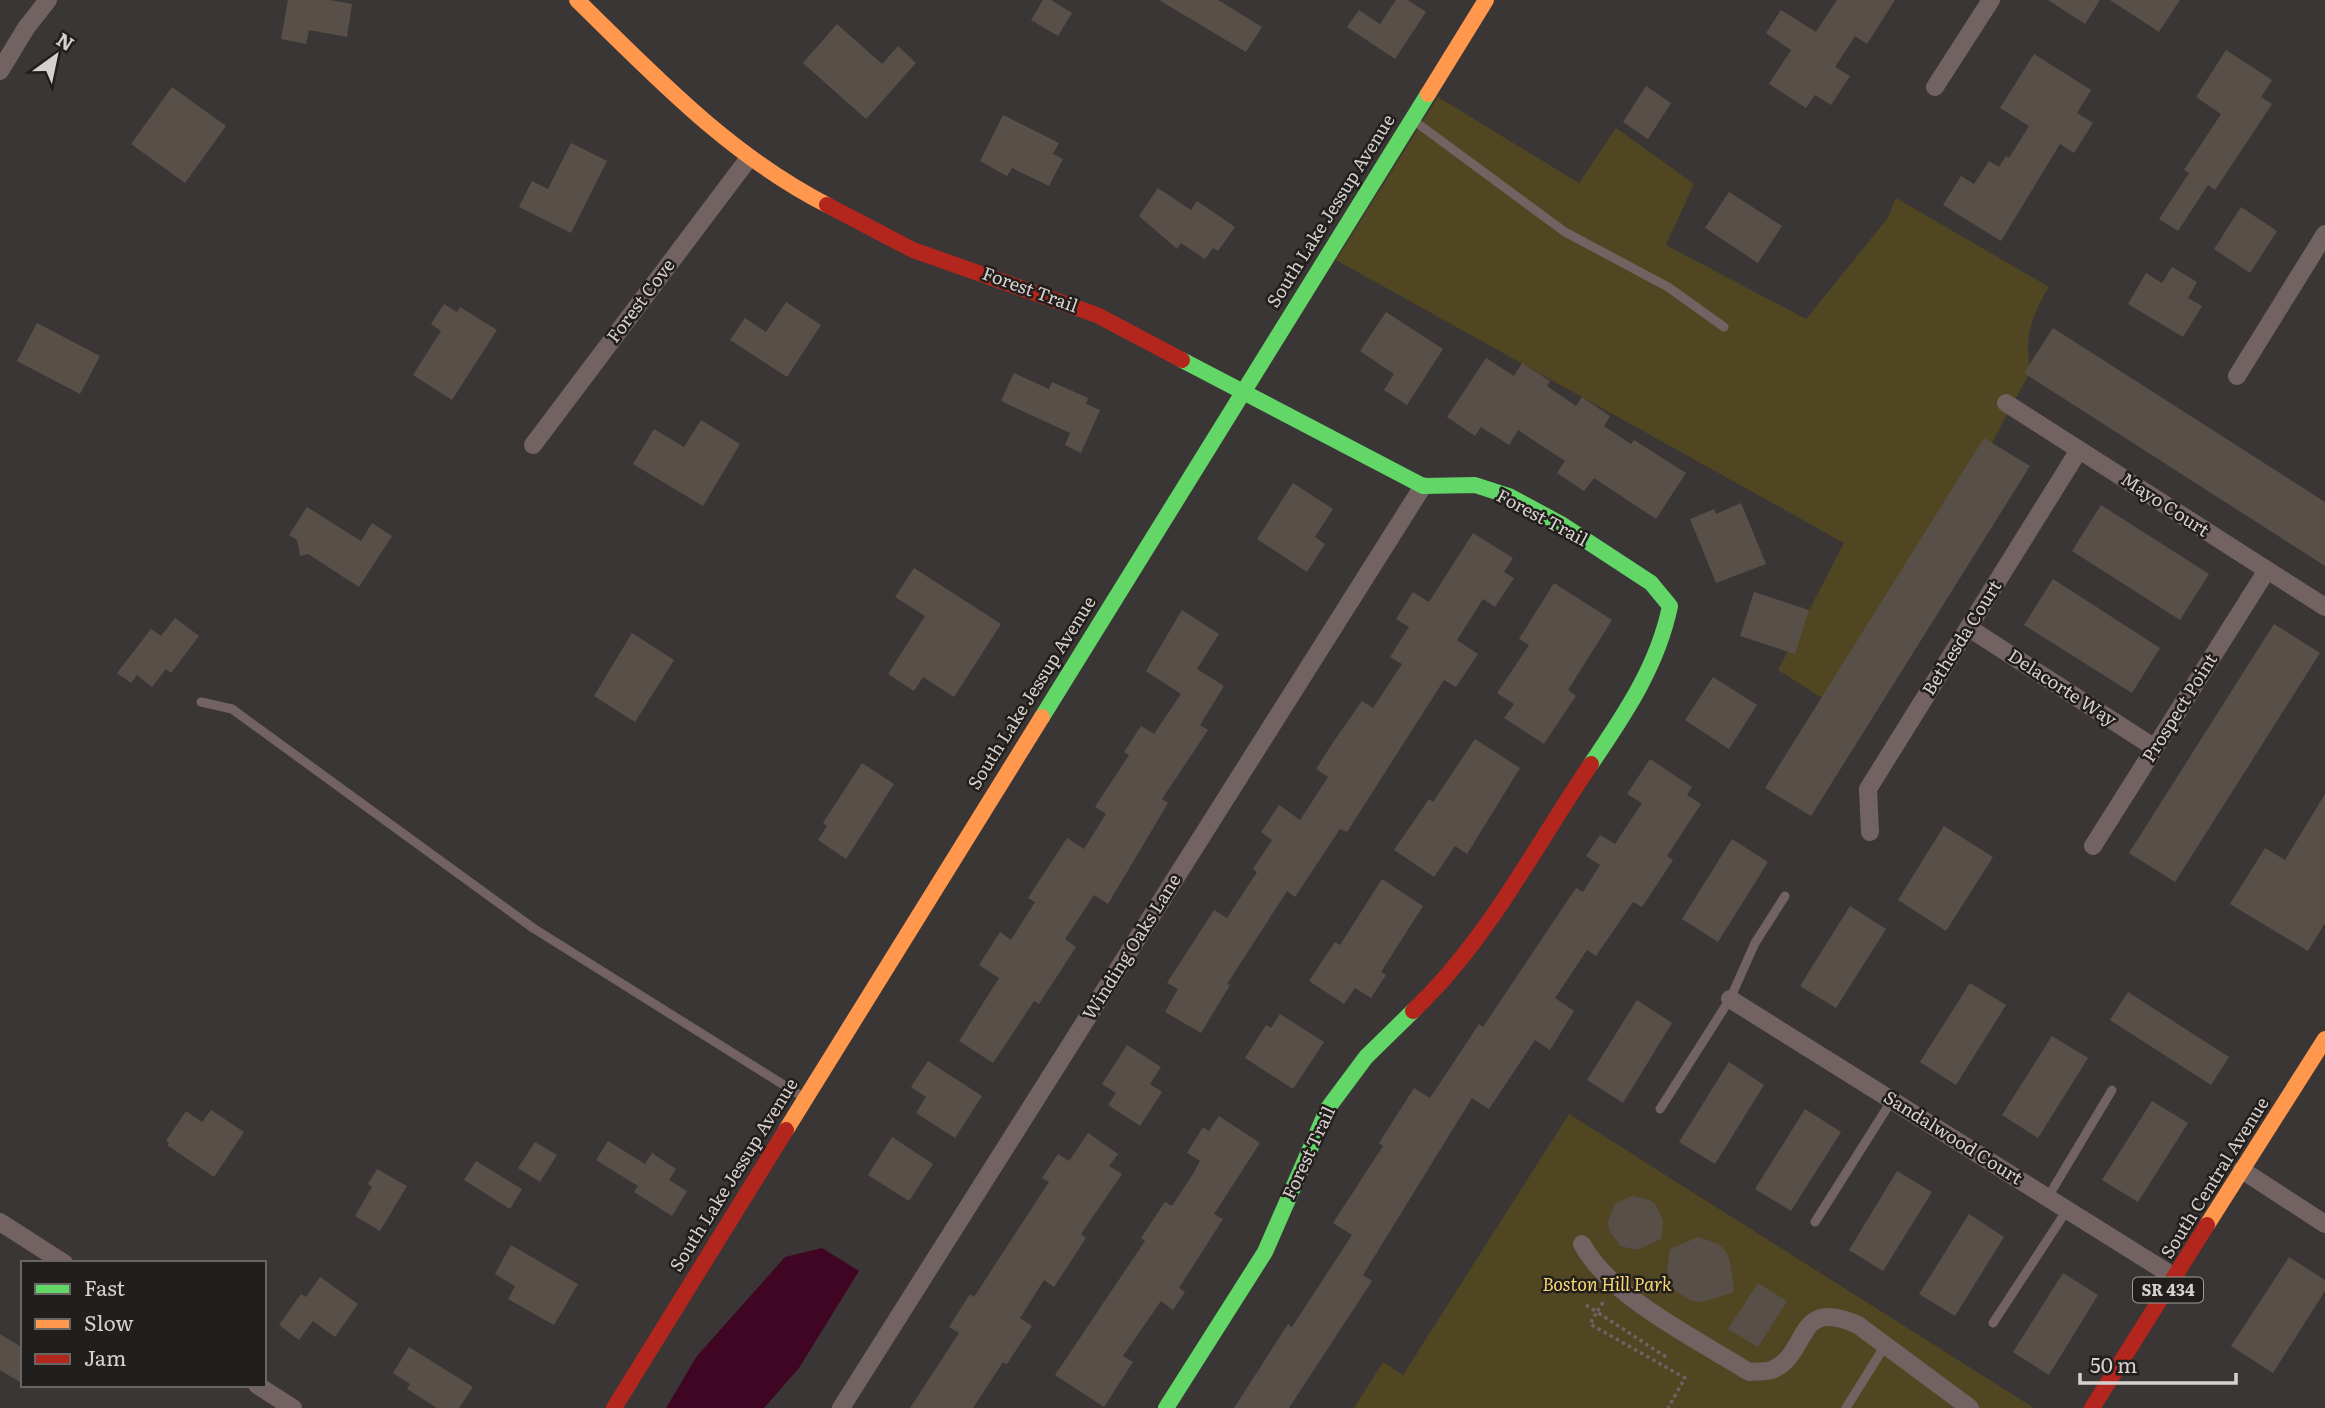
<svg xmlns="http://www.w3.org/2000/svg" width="2325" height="1408" viewBox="0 0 2325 1408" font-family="Literata,serif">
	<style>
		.green { fill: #504621 }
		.water { fill: #3f0523 }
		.building { fill: #585048 }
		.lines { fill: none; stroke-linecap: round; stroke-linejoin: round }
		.path { stroke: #6e6363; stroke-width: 3.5; stroke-dasharray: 3.5 3.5; stroke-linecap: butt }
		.lane { stroke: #736262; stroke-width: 9 }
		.street { stroke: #736262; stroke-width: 18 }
		.fast { stroke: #63d668; stroke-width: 16 }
		.slow { stroke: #ff974d; stroke-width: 16 }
		.jam { stroke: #b3261e; stroke-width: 16 }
		.labels { text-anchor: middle; stroke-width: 5; stroke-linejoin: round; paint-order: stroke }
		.shield { fill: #211e1c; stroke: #a09b99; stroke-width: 2 }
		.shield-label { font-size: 16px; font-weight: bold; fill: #d6d0ce }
		.street-label { font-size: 18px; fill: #d6d0ce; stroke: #211e1c }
		.park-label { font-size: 18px; font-style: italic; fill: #f7d870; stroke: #211e1c }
	</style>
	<rect width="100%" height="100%" fill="#3a3635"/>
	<path class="green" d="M1438,97L1579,183L1616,128L1694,184L1666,245L1806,319L1887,219L1896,198L2049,287C2032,314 2023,339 2031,370L1885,643L1838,708L1778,670L1844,543L1336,260Z
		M1569,1114L2034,1408H1354L1383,1362L1403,1375Z"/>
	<path class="water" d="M822,1248L859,1271L799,1368L764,1408H666L697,1356L785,1257Z"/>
	<path class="building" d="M288,0H330L352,4L347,37L309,30L306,44L281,39Z
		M1043,0H1051L1072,13L1058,36L1031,20Z
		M1159,0H1218L1262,27L1246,52Z
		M1396,0H1408L1426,12L1395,59L1347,27L1359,10L1380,24Z
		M1837,0H1895L1867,44L1855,36L1835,67L1850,76L1831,105L1815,95L1806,108L1769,84L1791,50L1766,33L1781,10L1816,32Z
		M2048,0H2100L2085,24Z
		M2110,0H2180L2159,32Z
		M837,24L882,64L898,46L916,63L866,119L803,63Z
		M2226,50L2272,80L2261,97L2272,104L2215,190L2208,185L2178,231L2159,219L2189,173L2184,170L2221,114L2196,97Z
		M2034,54L2091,90L2077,113L2093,123L2074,153L2060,144L2001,241L1943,205L1961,176L1974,184L1989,161L1999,167L2006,156L2009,158L2029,126L2000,108Z
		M1646,86L1671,103L1648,139L1623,122Z
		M172,87L226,126L185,183L131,144Z
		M1003,115L1059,143L1053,154L1063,159L1049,186L1012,168L1007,176L980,161Z
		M571,143L607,161L571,233L519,207L532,181L548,189Z
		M1158,188L1191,210L1197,201L1235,227L1218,251L1213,248L1205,259L1181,243L1177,249L1139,216Z
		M1729,192L1782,226L1758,263L1705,228Z
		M2241,207L2277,231L2250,273L2214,249Z
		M2172,267L2197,282L2188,298L2202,306L2183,337L2128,304L2146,273L2162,283Z
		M786,302L821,325L787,377L730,340L745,318L766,332Z
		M444,304L457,312L460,307L497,330L452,400L413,375L441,331L431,324Z
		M1386,312L1443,349L1407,405L1384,390L1394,374L1360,351Z
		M37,323L100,356L80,394L17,361Z
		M2053,328L2325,502V566L2024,373Z
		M1486,358L1514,376L1522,363L1550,381L1547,386L1576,406L1582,397L1610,416L1604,426L1631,444L1634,440L1686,473L1656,519L1594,478L1584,491L1557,473L1565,461L1518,430L1509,445L1481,427L1475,436L1447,417Z
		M1014,373L1049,389L1052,382L1088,398L1086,404L1100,410L1081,453L1065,445L1070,433L1001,401Z
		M701,420L740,444L703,506L633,464L654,429L684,447Z
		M1984,438L2030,466L1811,816L1765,788Z
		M1293,483L1333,509L1315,537L1325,544L1307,572L1257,539Z
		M1741,503L1766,564L1716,583L1690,519L1714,509L1716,514Z
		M2101,505L2209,574L2180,620L2072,551Z
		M307,507L361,541L372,523L392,536L359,587L308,554L300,556L297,540L289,535Z
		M1473,533L1513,558L1504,572L1514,578L1495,607L1483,599L1457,640L1478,654L1456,687L1444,680L1347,832L1340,829L1295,897L1287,891L1227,984L1230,985L1201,1033L1165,1012L1178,989L1167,983L1214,910L1227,918L1257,872L1253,869L1272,840L1261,832L1279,805L1300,820L1328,777L1316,769L1334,741L1362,701L1373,708L1402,664L1390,657L1409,627L1396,619L1413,592L1429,602Z
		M914,568L1001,624L954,697L923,677L914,691L888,674L925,616L895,597Z
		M2053,579L2160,648L2132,693L2024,625Z
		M1554,583L1612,620L1568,690L1576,696L1544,744L1504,718L1514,704L1497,693L1529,645L1519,639Z
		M1754,592L1809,610L1795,654L1740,636Z
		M1182,610L1219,634L1197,669L1224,686L1200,725L1208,730L1162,799L1168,803L1108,904L1094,895L1065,939L1076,947L1039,1004L1034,1001L993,1063L959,1041L999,978L979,965L1000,932L1011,940L1035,902L1028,898L1067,838L1084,849L1106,814L1095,807L1129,755L1124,752L1141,726L1154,734L1181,694L1146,671Z
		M175,618L199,636L171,673L166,669L152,687L137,675L131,683L117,673L151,629L161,636Z
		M2274,624L2320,653L2175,882L2129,853Z
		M632,633L674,660L635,722L594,696Z
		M1713,677L1757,705L1729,749L1685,720Z
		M1475,739L1520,768L1467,854L1455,846L1434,877L1394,850L1429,799L1433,802Z
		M1650,759L1692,787L1687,795L1701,804L1667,856L1673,860L1642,907L1633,902L1596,956L1587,950L1555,998L1574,1011L1550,1050L1535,1040L1489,1109L1472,1098L1363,1275L1372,1281L1289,1408H1234L1288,1324L1292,1327L1352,1235L1333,1223L1383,1146L1379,1143L1414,1088L1430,1098L1479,1024L1483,1027L1576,888L1583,892L1600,865L1586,856L1600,835L1615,844L1642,803L1627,794Z
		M862,763L894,784L846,859L818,840L827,826L823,823Z
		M2325,794V923L2308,951L2230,904L2265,848L2285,860Z
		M1944,826L1993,857L1946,931L1898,900Z
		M1732,839L1768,862L1718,942L1682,919Z
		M1382,879L1423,906L1381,972L1386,975L1371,998L1355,988L1344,1004L1309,981L1335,942L1340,945Z
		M1850,906L1886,929L1836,1008L1800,986Z
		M1970,983L2006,1005L1956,1085L1920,1062Z
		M2128,992L2229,1057L2211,1085L2110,1020Z
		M1637,1000L1672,1023L1623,1103L1587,1080Z
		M1280,1014L1324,1042L1293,1089L1245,1058L1266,1025L1271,1028Z
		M2052,1036L2088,1058L2038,1138L2002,1115Z
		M1127,1045L1161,1067L1150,1084L1162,1092L1140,1126L1108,1105L1116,1093L1102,1084Z
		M928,1061L982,1096L955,1138L916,1113L926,1097L911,1087Z
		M1729,1062L1764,1085L1715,1164L1679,1142Z
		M2152,1101L2188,1123L2138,1202L2102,1180Z
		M1805,1109L1841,1132L1791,1211L1755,1189Z
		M211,1110L244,1132L214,1177L167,1145L169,1143L166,1141L186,1111L202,1122Z
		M1219,1116L1260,1143L1214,1214L1223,1219L1179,1288L1185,1292L1173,1310L1161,1301L1123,1356L1133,1362L1104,1407L1055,1375L1145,1241L1141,1238L1165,1202L1172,1206L1193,1174L1200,1161L1187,1153L1203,1127L1209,1131Z
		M1088,1133L1118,1154L1109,1166L1122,1174L1081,1234L1086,1238L1054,1287L1044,1280L1020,1318L1032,1326L1007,1364L1003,1362L973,1408H910L959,1333L949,1327L970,1294L974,1297L1049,1182L1042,1178L1058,1154L1069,1161Z
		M892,1137L933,1164L909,1201L868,1175Z
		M608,1141L645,1164L652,1153L676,1169L669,1180L687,1191L672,1216L634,1192L638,1186L596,1160Z
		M535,1142L557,1155L540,1182L518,1168Z
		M476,1161L522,1189L510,1209L464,1180Z
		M377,1169L407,1186L380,1231L355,1216L372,1187L368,1184Z
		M1897,1171L1932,1192L1883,1271L1849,1250Z
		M1632,1196L1650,1200L1656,1205L1663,1221L1661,1239L1637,1250L1620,1246L1609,1230L1608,1221L1615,1204Z
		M1969,1214L2004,1237L1955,1316L1919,1294Z
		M1698,1237L1717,1243L1725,1250L1730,1261L1734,1292L1703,1302L1692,1301L1674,1290L1667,1271L1670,1249Z
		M511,1245L578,1284L554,1325L508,1299L515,1286L495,1274Z
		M2289,1257L2325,1280V1291L2273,1373L2231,1346Z
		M2063,1273L2098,1295L2049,1375L2013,1352Z
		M320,1277L358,1304L335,1337L313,1321L299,1340L279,1325L301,1294L306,1297Z
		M1758,1283L1787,1301L1758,1347L1728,1329Z
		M0,1334L23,1348V1384L0,1370Z
		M409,1347L473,1387L459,1408H437L407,1389L410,1384L393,1373Z"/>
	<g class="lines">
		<path class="path" d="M1586,1305L1597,1312L1605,1299
			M1666,1357L1597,1312L1590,1324L1685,1378L1668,1408"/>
		<path class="lane" d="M1413,120L1565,232L1668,287L1724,327
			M201,702L232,709L533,928L803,1097
			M1660,1109L1730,999L1755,943L1785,896
			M2048,1197L2112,1090
			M1815,1222L1892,1100
			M1993,1323L2067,1210
			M1846,1408L1886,1344"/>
		<path class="street" d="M0,71L26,28L48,0
			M1935,87L1991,0
			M2237,376L2325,234
			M2006,403L2325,607
			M533,445L749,158
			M1969,628L2155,748
			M1870,832L1868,789L2079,450
			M2093,846L2267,570
			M1730,999L2176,1278
			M2242,1170L2325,1224
			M0,1222L64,1263
			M1582,1244C1611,1298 1697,1339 1749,1372C1756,1371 1766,1372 1772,1370C1811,1353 1794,1296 1858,1325L1970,1408
			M257,1385L293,1408
			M841,1408L1423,486"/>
		<path class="fast" d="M1182,360L1423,486L1475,485L1509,496L1561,524L1651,583L1670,606C1658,665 1625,714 1591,764
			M1042,717L1428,94
			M1166,1408L1265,1252L1328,1108L1366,1057L1413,1011"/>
		<path class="slow" d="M577,0C656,77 728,154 827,205
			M1428,94L1486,0
			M786,1130L1042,717
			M2207,1225L2325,1039"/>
		<path class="jam" d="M827,205L913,250L1097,315L1182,360
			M1413,1011C1488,940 1534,848 1591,764
			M614,1408L786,1130
			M2092,1408L2207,1225"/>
	</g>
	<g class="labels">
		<rect class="shield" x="2133" y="1277.5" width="70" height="25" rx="5"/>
		<g class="shield-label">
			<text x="2168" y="1296">SR 434</text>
		</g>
		<g class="street-label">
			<text transform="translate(1331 211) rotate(-58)" y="6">South Lake Jessup Avenue</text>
			<text transform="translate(1030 290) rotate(20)" y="6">Forest Trail</text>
			<text transform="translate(641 301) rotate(-53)" y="6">Forest Cove</text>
			<text transform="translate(2165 505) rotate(33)" y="6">Mayo Court</text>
			<text transform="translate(1542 518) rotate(28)" y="6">Forest Trail</text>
			<text transform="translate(1962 638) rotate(-58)" y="6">Bethesda Court</text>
			<text transform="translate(2062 688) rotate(33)" y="6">Delacorte Way</text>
			<text transform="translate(1032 693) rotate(-58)" y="6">South Lake Jessup Avenue</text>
			<text transform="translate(2180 708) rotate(-58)" y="6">Prospect Point</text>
			<text transform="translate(1132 947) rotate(-58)" y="6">Winding Oaks Lane</text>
			<text transform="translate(1953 1138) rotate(32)" y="6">Sandalwood Court</text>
			<text transform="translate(1309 1153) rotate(-65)" y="6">Forest Trail</text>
			<text transform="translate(734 1175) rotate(-58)" y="6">South Lake Jessup Avenue</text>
			<text transform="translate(2215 1178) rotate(-58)" y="6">South Central Avenue</text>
		</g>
		<g class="park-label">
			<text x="1607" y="1291">Boston Hill Park</text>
		</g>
	</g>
	<rect x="21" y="1261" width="245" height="126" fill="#211e1c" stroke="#696563" stroke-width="2"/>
	<rect x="35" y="1284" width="35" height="10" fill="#63d668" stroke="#696563" stroke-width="2"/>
	<text x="84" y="1296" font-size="21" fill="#d6d0ce">Fast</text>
	<rect x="35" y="1319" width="35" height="10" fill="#ff974d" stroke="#696563" stroke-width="2"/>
	<text x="84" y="1331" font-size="21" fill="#d6d0ce">Slow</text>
	<rect x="35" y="1354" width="35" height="10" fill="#b3261e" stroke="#696563" stroke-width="2"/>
	<text x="84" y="1366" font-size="21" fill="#d6d0ce">Jam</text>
	<g transform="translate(56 56) rotate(33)" stroke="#211e1c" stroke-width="5" paint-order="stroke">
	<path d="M0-5L12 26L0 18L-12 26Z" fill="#d6d0ce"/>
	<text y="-10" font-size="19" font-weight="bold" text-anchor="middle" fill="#d6d0ce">N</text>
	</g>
	<path d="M2080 1373v10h156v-10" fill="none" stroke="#d6d0ce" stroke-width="3.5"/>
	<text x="2090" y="1373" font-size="21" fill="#d6d0ce" stroke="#211e1c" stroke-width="5" paint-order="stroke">50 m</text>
</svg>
